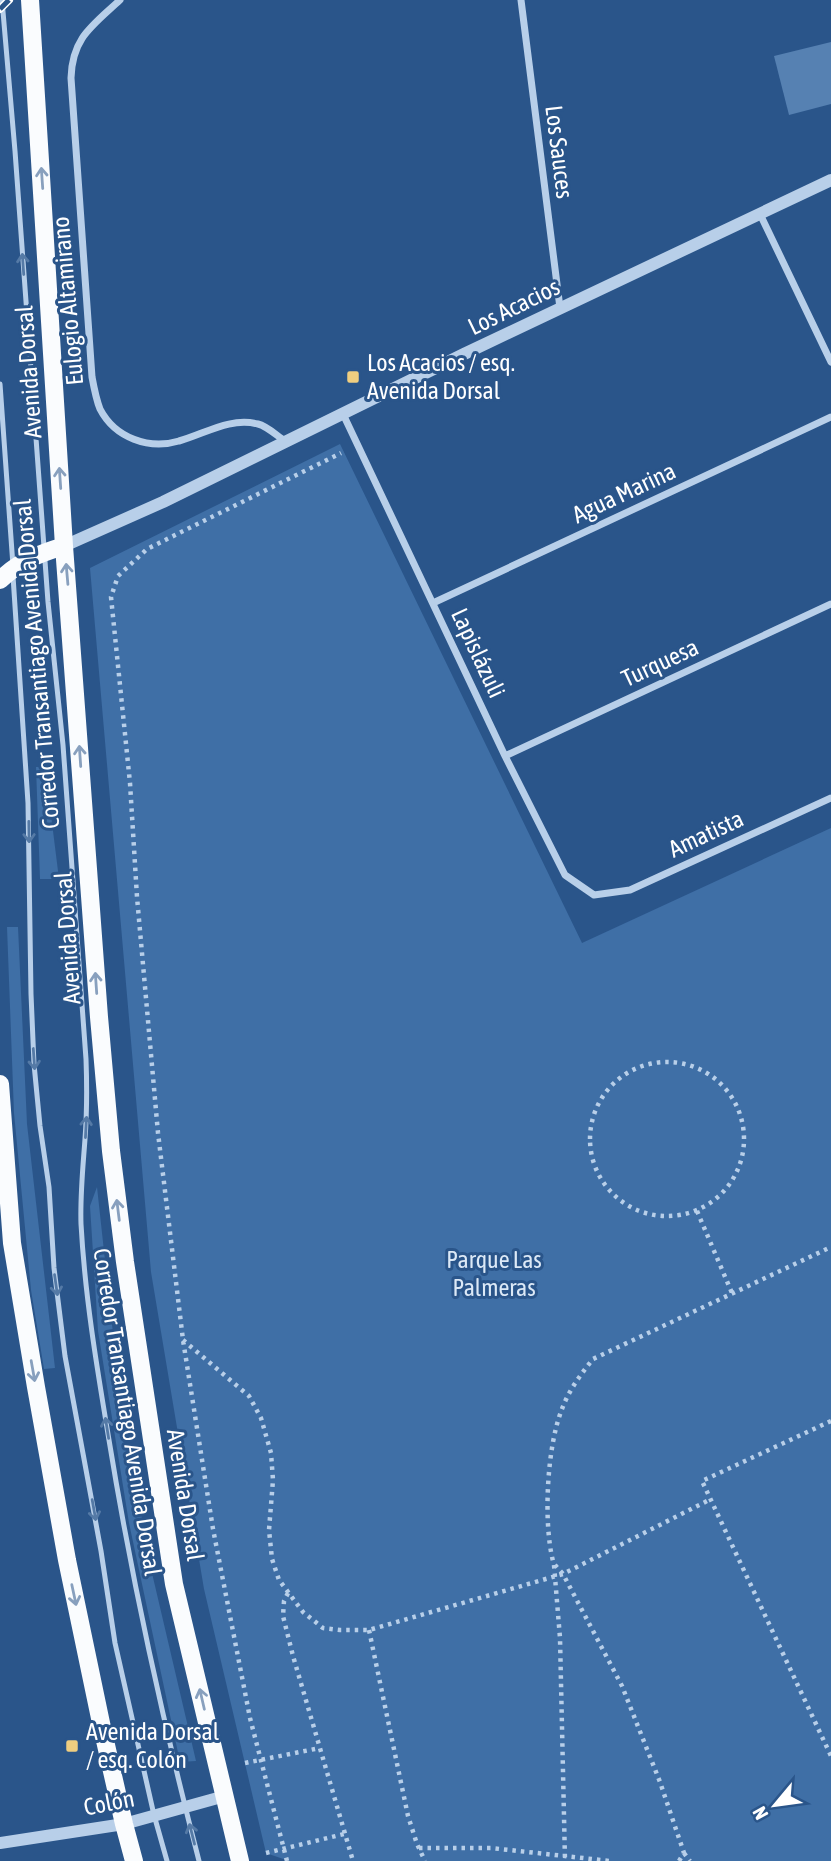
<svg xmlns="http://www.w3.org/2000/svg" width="831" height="1861" viewBox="0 0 831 1861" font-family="'Asap Condensed',sans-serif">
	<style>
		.green { fill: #3f6fa6 }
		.building { fill: #5681b2 }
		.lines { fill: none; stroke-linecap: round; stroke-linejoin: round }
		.path { stroke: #b8cfe9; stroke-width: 4.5; stroke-dasharray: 3.5 5; stroke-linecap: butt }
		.service { stroke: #b8cfe9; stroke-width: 5 }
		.minor { stroke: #b8cfe9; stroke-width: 7 }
		.tertiary { stroke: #b8cfe9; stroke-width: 12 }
		.primary { stroke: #fafcfe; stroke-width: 18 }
		.rail-casing { stroke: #fff; stroke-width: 8 }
		.rail { stroke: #2a558a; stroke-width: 5; stroke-dasharray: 16; stroke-linecap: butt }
		.oneway { stroke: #88a0be }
		.oneway2 { stroke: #557aa6 }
		.poi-dot { fill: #efce80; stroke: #2a558a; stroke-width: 2.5 }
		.labels { text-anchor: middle; stroke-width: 6; stroke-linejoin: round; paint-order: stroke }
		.street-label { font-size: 24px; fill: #fff; stroke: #2a558a }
		.poi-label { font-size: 24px; fill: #fff; stroke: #2a558a; text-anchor: start }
		.park-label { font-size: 24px; fill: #dce9f7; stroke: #2a558a }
	</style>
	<rect width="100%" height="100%" fill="#2a558a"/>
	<path class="green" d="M340,444L582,943L831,828V1861H289L266,1853L204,1589L151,1272L90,568Z
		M36,767H45L59,879H40Z
		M7,927H18L27,1124L55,1368L44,1369L31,1290L14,1113Z
		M97,1187L115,1352L148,1556L196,1761L180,1762L129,1523L98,1331L90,1206Z"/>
	<path class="building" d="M831,42V104L789,115L774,56Z"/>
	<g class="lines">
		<path class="path" d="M590 1139a77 77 0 1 1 154 0a77 77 0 1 1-154 0Z
			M697,1211L732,1293
			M183,1340L249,1396L261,1418L271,1453L273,1480L269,1530L272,1559L279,1580L303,1612L323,1628L340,1630H369L563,1574L711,1499
			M831,1421L702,1481L831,1756
			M554,1565L560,1638L565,1861
			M288,1593L284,1601L283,1616L293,1656L353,1861
			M369,1630L408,1816L417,1844L425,1861
			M245,1763L320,1748
			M419,1848H491L610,1861
			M266,1853L344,1834
			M684,1853L690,1861
			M287,1861L250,1718L213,1529L183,1340L158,1133L137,897L130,783L111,597L118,576L147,549L341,453
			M679,1861L684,1853L660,1782L622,1686L563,1574C559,1569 555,1566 553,1561C543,1522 547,1446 562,1409C569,1390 581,1374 593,1359L831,1247"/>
		<path class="service" d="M2,0L15,151L48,602L63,745L86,1059C87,1086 87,1112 85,1139C83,1167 80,1195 81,1224C85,1297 97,1368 109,1440C132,1581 163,1722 199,1861
			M0,384L13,566
			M13,576L28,803L31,994L34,1064L40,1126L49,1187L54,1268L65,1356L101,1551L115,1643L154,1815L167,1861"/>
		<path class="minor" d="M120,0C92,26 72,38 71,78L92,377C94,388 96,399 100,409C115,438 149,450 179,441C205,434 229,417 258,424C267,426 277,436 285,441
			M521,0L560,308
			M760,214L831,362
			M343,414L505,756L565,875L594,895L630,890L831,798
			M433,603L831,417
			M505,756L831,604"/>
		<path class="tertiary" d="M64,546L163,502L464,354L831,180
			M0,1843L124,1824L225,1796"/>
		<path class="primary" d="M30,0L64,546L99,1017L111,1151L125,1262L174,1584L240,1861
			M0,580C20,561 38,554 64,546
			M0,1084L12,1243L36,1387L67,1560L101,1723L124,1824L134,1861"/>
		<g class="rail-casing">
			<path id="rail" d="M0,9L9,0"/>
		</g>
		<use href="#rail" class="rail"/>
	</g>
	<defs><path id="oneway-shaft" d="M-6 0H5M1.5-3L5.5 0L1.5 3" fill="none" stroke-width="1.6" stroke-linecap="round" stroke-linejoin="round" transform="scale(1.75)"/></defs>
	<g class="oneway">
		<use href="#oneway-shaft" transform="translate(42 178) rotate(-94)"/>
		<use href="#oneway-shaft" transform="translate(60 478) rotate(-94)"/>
		<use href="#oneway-shaft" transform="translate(67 574) rotate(-95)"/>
		<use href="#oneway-shaft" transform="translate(80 756) rotate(-94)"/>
		<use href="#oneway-shaft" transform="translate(96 983) rotate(-94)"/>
		<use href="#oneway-shaft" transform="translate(118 1210) rotate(-97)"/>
		<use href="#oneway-shaft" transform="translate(33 1371) rotate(80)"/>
		<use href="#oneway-shaft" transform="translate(74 1595) rotate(78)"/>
		<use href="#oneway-shaft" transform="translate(202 1699) rotate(-103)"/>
	</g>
	<g class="oneway2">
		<use href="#oneway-shaft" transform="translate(23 264) rotate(-94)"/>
		<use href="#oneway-shaft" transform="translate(29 832) rotate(89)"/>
		<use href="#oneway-shaft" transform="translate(34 1059) rotate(86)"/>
		<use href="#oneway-shaft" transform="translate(86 1127) rotate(-87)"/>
		<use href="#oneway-shaft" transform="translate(56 1285) rotate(82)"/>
		<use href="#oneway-shaft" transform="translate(107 1428) rotate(-99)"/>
		<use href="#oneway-shaft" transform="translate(94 1510) rotate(80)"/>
		<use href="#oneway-shaft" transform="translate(192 1834) rotate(-104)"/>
	</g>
	<g class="poi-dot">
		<rect x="346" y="370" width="14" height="14" rx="3.5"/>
		<rect x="65" y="1739" width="14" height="14" rx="3.5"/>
	</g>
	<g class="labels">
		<g class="street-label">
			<text transform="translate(559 152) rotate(83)" y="8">Los Sauces</text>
			<text transform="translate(68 301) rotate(-95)" y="8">Eulogio Altamirano</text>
			<text transform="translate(514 307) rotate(-26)" y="8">Los Acacios</text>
			<text transform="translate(29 372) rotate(-94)" y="8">Avenida Dorsal</text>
			<text transform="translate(624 493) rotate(-25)" y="8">Agua Marina</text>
			<text transform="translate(478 653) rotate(65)" y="8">Lapislázuli</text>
			<text transform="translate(660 663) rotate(-25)" y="8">Turquesa</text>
			<text transform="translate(37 664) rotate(-95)" y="8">Corredor Transantiago Avenida Dorsal</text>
			<text transform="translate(706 834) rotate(-25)" y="8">Amatista</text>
			<text transform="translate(68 938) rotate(-94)" y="8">Avenida Dorsal</text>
			<text transform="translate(127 1412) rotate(81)" y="8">Corredor Transantiago Avenida Dorsal</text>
			<text transform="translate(185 1495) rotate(81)" y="8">Avenida Dorsal</text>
			<text transform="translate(109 1803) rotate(-11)" y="8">Colón</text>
		</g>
		<g class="poi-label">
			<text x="367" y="371">Los Acacios / esq.<tspan x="367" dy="28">Avenida Dorsal</tspan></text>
			<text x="86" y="1740">Avenida Dorsal<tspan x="86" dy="28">/ esq. Colón</tspan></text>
		</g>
		<g class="park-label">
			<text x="494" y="1268">Parque Las<tspan x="494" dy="28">Palmeras</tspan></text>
		</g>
	</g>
	<g transform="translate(775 1805) rotate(241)" stroke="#2a558a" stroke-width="5" paint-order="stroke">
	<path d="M0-5L12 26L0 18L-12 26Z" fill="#ffffff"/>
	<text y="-10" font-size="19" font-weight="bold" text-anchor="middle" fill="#ffffff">N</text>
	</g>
</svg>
